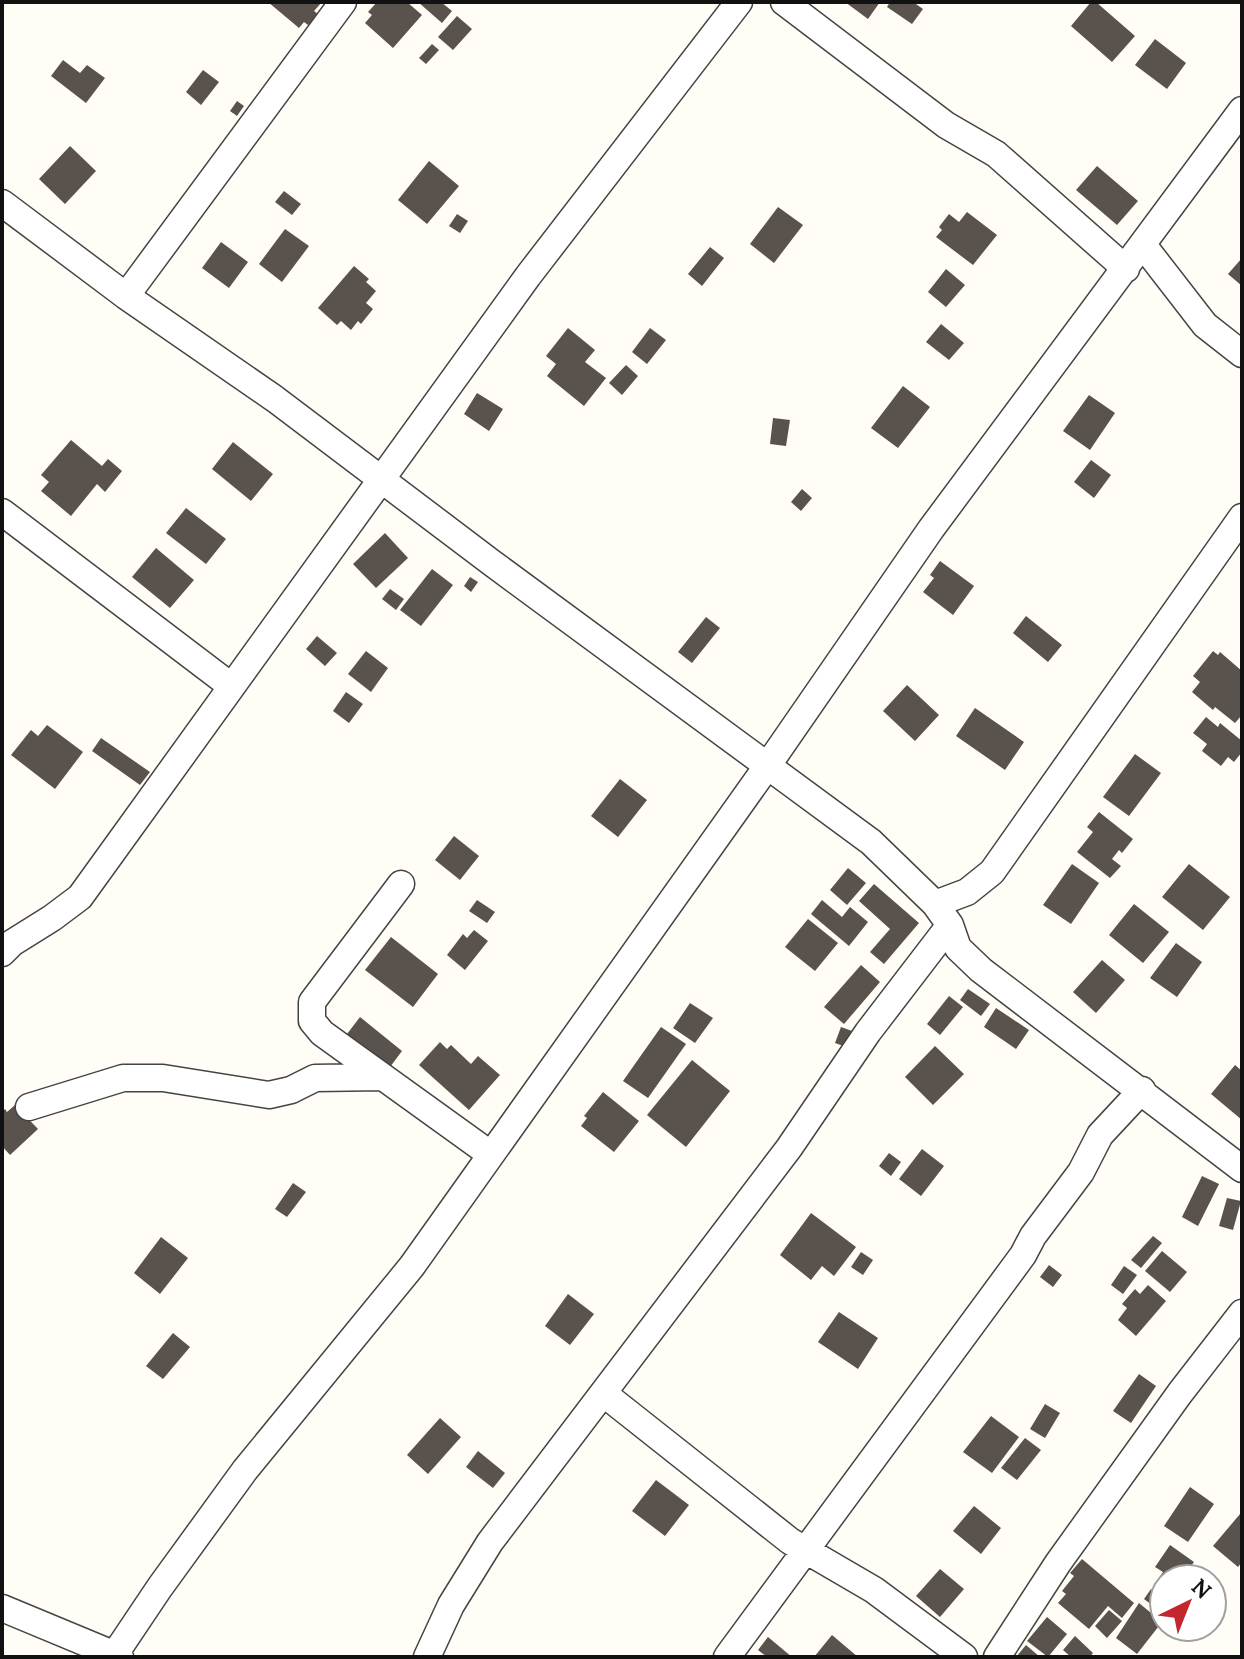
<svg xmlns="http://www.w3.org/2000/svg" width="1244" height="1659" viewBox="0 0 1244 1659" font-family="Lora,serif">
	<style>
		.building { fill: #5a524d }
		.lines { fill: none; stroke-linecap: round; stroke-linejoin: round }
		.minor-casing { stroke: #444; stroke-width: 29 }
		.minor { stroke: #fff; stroke-width: 26 }
	</style>
	<rect width="100%" height="100%" fill="#fffdf5"/>
	<path class="building" d="M268,2H322L314,11L318,14L308,25L304,22L299,28Z
		M377,2H407L422,15L393,48L365,23L372,15L368,12Z
		M418,2H441L452,11L442,23Z
		M845,2H880L868,19Z
		M890,2H913L923,9L912,24L887,7Z
		M1091,2H1096L1135,36L1112,62L1071,26Z
		M457,16L472,29L453,50L438,37Z
		M1155,39L1186,63L1167,89L1135,65Z
		M432,44L439,50L426,64L419,58Z
		M63,60L80,73L87,65L105,78L86,103L51,76Z
		M203,70L219,82L201,105L186,92Z
		M237,101L244,106L237,116L230,111Z
		M70,146L96,171L65,204L39,179Z
		M429,161L459,186L427,224L398,200Z
		M1097,166L1138,201L1117,225L1076,190Z
		M284,191L301,204L292,215L275,202Z
		M778,207L803,225L774,263L750,244Z
		M967,212L997,235L973,265L936,237L942,230L939,227L949,214L959,222Z
		M457,214L468,221L460,233L449,226Z
		M285,229L309,246L282,282L259,264Z
		M221,242L248,262L229,288L202,268Z
		M710,247L724,258L702,286L688,274Z
		M1242,258V286L1228,274Z
		M354,266L369,279L366,282L376,291L366,303L373,309L361,324L358,321L351,330L341,321L337,325L318,308Z
		M946,269L965,285L946,307L928,292Z
		M941,324L964,343L949,360L926,342Z
		M568,328L595,350L585,362L606,378L584,406L547,376L556,364L546,356Z
		M650,328L666,340L647,364L632,352Z
		M626,365L638,376L622,395L609,383Z
		M903,386L930,407L898,448L871,428Z
		M477,393L503,409L489,431L464,414Z
		M1089,395L1115,413L1090,450L1063,431Z
		M773,418L790,420L786,446L770,444Z
		M71,440L102,466L108,459L122,471L105,492L97,484L71,516L41,491L49,482L41,475Z
		M233,442L273,474L251,501L212,469Z
		M1091,460L1111,475L1094,498L1074,482Z
		M802,489L812,498L801,511L791,502Z
		M186,508L226,539L206,564L166,533Z
		M385,533L408,558L376,588L353,564Z
		M156,548L194,580L170,608L132,577Z
		M940,561L974,586L953,615L923,592L934,578L930,575Z
		M432,569L453,585L421,626L400,610Z
		M470,577L478,582L471,592L464,586Z
		M390,589L404,599L396,610L382,599Z
		M1026,616L1062,645L1048,662L1013,633Z
		M706,617L720,628L692,663L678,652Z
		M317,636L337,653L325,666L306,649Z
		M366,651L388,668L371,692L348,674Z
		M1213,651L1218,655L1220,652L1242,671V715L1235,723L1215,707L1213,710L1192,692L1200,682L1193,676Z
		M907,685L939,715L915,741L883,711Z
		M346,692L363,704L349,723L333,711Z
		M975,708L1024,742L1005,770L956,736Z
		M1206,717L1218,727L1220,723L1242,741V752L1234,762L1228,757L1221,766L1202,751L1207,744L1193,733Z
		M47,725L83,752L55,789L11,755L31,730L38,736Z
		M101,738L150,772L140,785L92,751Z
		M1135,754L1161,773L1129,816L1103,797Z
		M620,779L647,800L618,837L591,816Z
		M1099,812L1133,839L1122,853L1119,850L1112,859L1121,866L1110,878L1077,852L1093,832L1087,827Z
		M454,836L479,856L460,880L435,860Z
		M1072,864L1099,883L1071,924L1043,905Z
		M1189,864L1230,897L1203,930L1162,897Z
		M848,868L866,883L847,905L830,890Z
		M874,884L919,923L884,964L870,952L890,929L859,901Z
		M477,900L495,912L487,923L469,911Z
		M822,900L842,917L850,907L868,922L849,946L811,914Z
		M1134,904L1169,932L1143,963L1109,935Z
		M808,919L838,943L815,971L785,947Z
		M474,930L488,941L465,970L447,955L463,934L467,938Z
		M391,937L438,974L413,1007L365,970Z
		M1176,943L1202,962L1177,997L1150,978Z
		M1102,960L1125,980L1096,1013L1073,992Z
		M861,965L880,982L844,1024L824,1007Z
		M968,989L990,1004L981,1016L960,1000Z
		M949,996L963,1007L940,1035L927,1024Z
		M690,1003L713,1018L695,1043L673,1028Z
		M996,1008L1029,1030L1016,1049L984,1027Z
		M360,1017L402,1051L390,1067L347,1034Z
		M661,1027L686,1044L648,1098L623,1081Z
		M841,1027L852,1031L846,1047L835,1043Z
		M440,1042L447,1049L451,1045L471,1064L478,1056L500,1075L469,1110L419,1065Z
		M935,1046L964,1074L933,1105L905,1077Z
		M692,1060L730,1091L686,1147L647,1115Z
		M1235,1065L1242,1071V1120L1211,1094Z
		M603,1092L639,1121L614,1152L581,1126L587,1118L584,1116Z
		M15,1105L38,1129L10,1155L2,1146V1112L5,1109L7,1112Z
		M922,1149L944,1166L921,1196L899,1179Z
		M889,1153L901,1162L891,1176L879,1166Z
		M1202,1176L1219,1184L1198,1226L1182,1217Z
		M293,1183L306,1192L287,1217L275,1209Z
		M1227,1198L1241,1201L1233,1230L1219,1226Z
		M811,1213L856,1247L834,1276L822,1266L811,1280L780,1255Z
		M1153,1236L1162,1243L1141,1268L1131,1260Z
		M161,1237L188,1258L160,1294L134,1273Z
		M1162,1251L1187,1272L1170,1292L1145,1271Z
		M861,1252L873,1260L863,1275L851,1267Z
		M1049,1265L1062,1275L1053,1287L1040,1277Z
		M1124,1266L1137,1275L1123,1294L1111,1285Z
		M1148,1285L1166,1301L1136,1336L1118,1320L1127,1308L1122,1304L1135,1289L1140,1294Z
		M568,1294L594,1314L570,1345L545,1326Z
		M839,1312L878,1338L858,1369L818,1342Z
		M173,1333L190,1347L163,1379L146,1366Z
		M1139,1374L1156,1386L1131,1423L1113,1411Z
		M1045,1404L1060,1413L1045,1438L1030,1429Z
		M991,1416L1019,1437L992,1473L963,1452Z
		M440,1418L461,1437L428,1474L407,1455Z
		M1025,1438L1041,1450L1017,1480L1001,1468Z
		M478,1451L505,1473L493,1488L466,1467Z
		M656,1480L689,1505L665,1536L632,1511Z
		M1190,1487L1214,1504L1188,1542L1164,1526Z
		M974,1506L1001,1528L981,1554L953,1531Z
		M1240,1514L1242,1516V1562L1238,1567L1213,1546Z
		M1170,1545L1194,1562L1182,1579H1164V1592L1154,1585L1163,1572L1155,1567Z
		M1082,1559L1134,1603L1122,1618L1108,1606L1089,1629L1058,1603L1066,1594L1062,1591L1074,1576L1070,1573Z
		M940,1569L964,1589L940,1617L916,1596Z
		M1151,1589L1164,1599V1605L1160,1611L1144,1599Z
		M1139,1603L1162,1622L1137,1654L1116,1638Z
		M1109,1610L1122,1621L1107,1638L1095,1626Z
		M1047,1617L1067,1634L1048,1657L1027,1641Z
		M832,1635L858,1657H814Z
		M1075,1636L1093,1653L1090,1657H1071L1063,1650Z
		M768,1637L792,1657H767L758,1650Z
		M1026,1645L1040,1657H1016Z"/>
	<g class="lines">
		<g class="minor-casing">
			<path id="minor" d="M784,2L946,125L996,154L1126,269
				M2,203L126,296L275,399L492,563L871,842L935,904L950,925L958,948L981,970L1242,1169
				M1143,245L1205,325L1242,354
				M126,296L343,2
				M2,512L231,686
				M401,884L312,1002V1021L322,1033L490,1154
				M935,904L967,892L992,872L1242,517
				M2,953L12,943L52,918L80,897L528,276L739,2
				M29,1107L123,1078H163L269,1095L291,1090L315,1078L383,1077
				M603,1393L790,1541L874,1590L964,1657
				M2,1608L120,1657
				M115,1654L160,1587L245,1470L412,1266L768,765L931,529L1242,110
				M427,1657L451,1605L490,1542L789,1148L868,1032L950,925
				M727,1657L1023,1255L1033,1236L1081,1172L1100,1135L1142,1090
				M997,1657L1058,1563L1180,1393L1242,1313"/>
		</g>
		<use href="#minor" class="minor"/>
	</g>
	<rect width="1244" height="1659" fill="none" stroke="#111111" stroke-width="8"/>
	<g transform="translate(1188 1603) rotate(43)"><circle r="38" fill="#ffffff" stroke="#a0a0a0" stroke-width="2"/>
	<path d="M0-6L14 30L0 20L-14 30Z" fill="#c4262e"/>
	<text y="-12" font-size="22" font-weight="bold" text-anchor="middle" fill="#111111">N</text>
	</g>
</svg>
